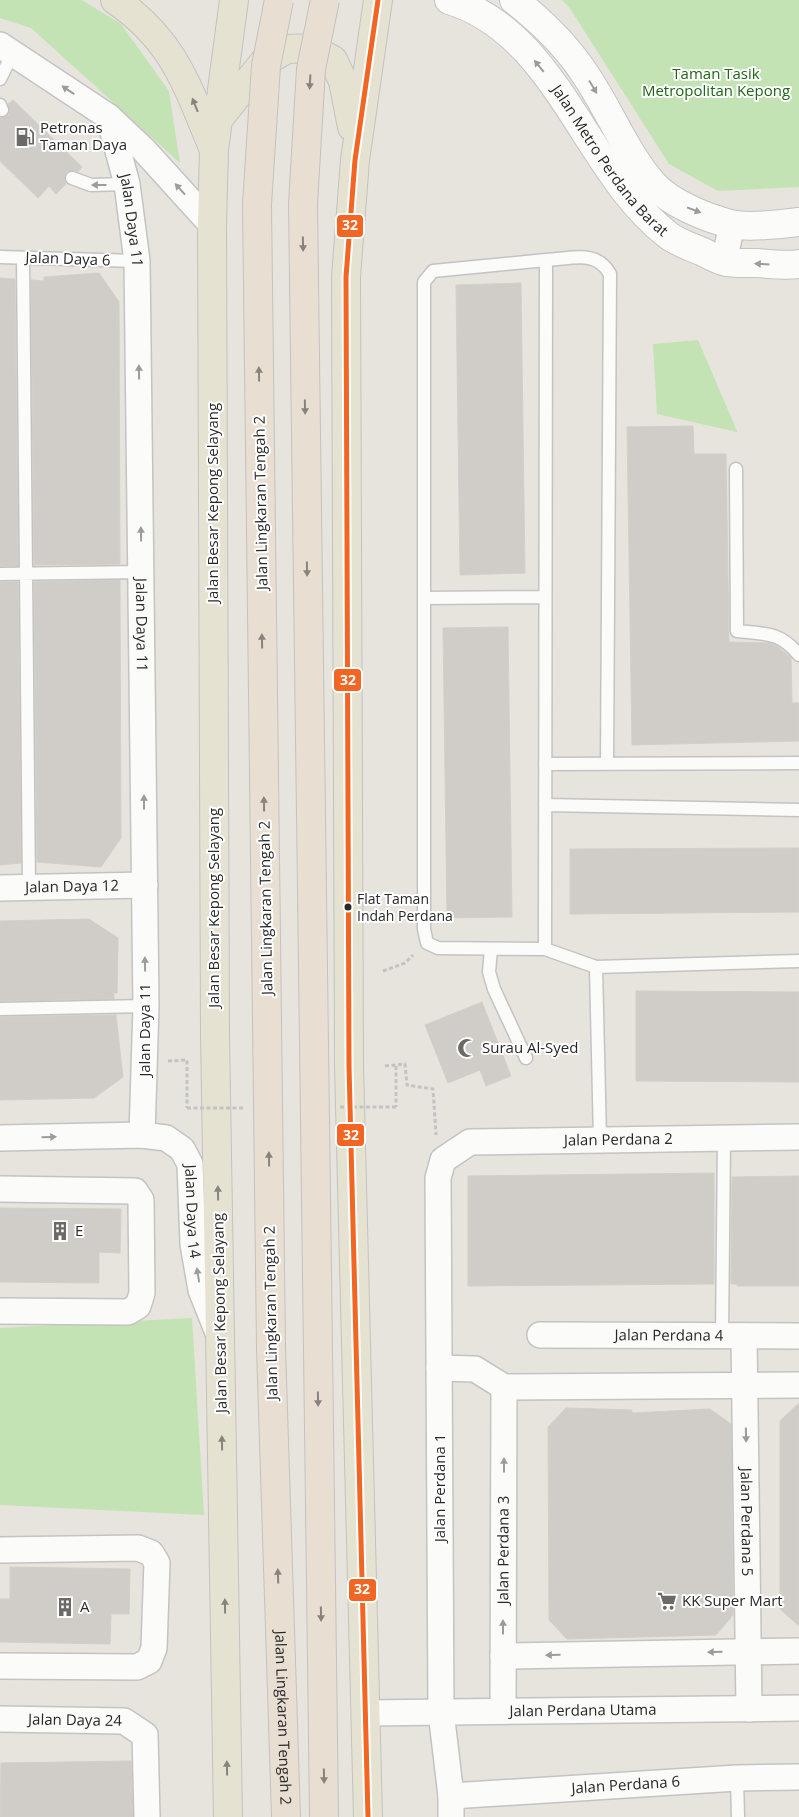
<svg xmlns="http://www.w3.org/2000/svg" width="799" height="1817" viewBox="0 0 799 1817" font-family="'Open Sans',sans-serif">
	<style>
		.green { fill: #c3e3b5 }
		.building { fill: #d0cdc8; stroke: #d2cfc9 }
		.lines { fill: none; stroke-linecap: round; stroke-linejoin: round }
		.lane-casing { stroke: #c4c3c3; stroke-width: 15 }
		.street-casing { stroke: #c4c3c3; stroke-width: 28 }
		.secondary-casing { stroke: #c4c3c3; stroke-width: 30 }
		.primary-casing { stroke: #c3c2c0; stroke-width: 30 }
		.highway-casing { stroke: #c3c2c0; stroke-width: 30 }
		.path { stroke: #c4c3c3; stroke-width: 3; stroke-dasharray: 4 2.5; stroke-linecap: butt }
		.lane { stroke: #fbfbfa; stroke-width: 12 }
		.street { stroke: #fbfbfa; stroke-width: 25 }
		.secondary { stroke: #fbfbfa; stroke-width: 28 }
		.primary { stroke: #e5e2d2; stroke-width: 28 }
		.highway { stroke: #e8ded2; stroke-width: 28 }
		.highway-bridge-casing { stroke: #c3c2c0; stroke-width: 30; stroke-linecap: butt }
		.path-bridge { stroke: #c4c3c3; stroke-width: 3; stroke-dasharray: 4 2.5; stroke-linecap: butt }
		.highway-bridge { stroke: #e8ded2; stroke-width: 28 }
		.bus-1-casing { stroke: #fff; stroke-width: 9 }
		.bus-1 { stroke: #f26522; stroke-width: 5 }
		.oneway { fill: #9c9c9c }
		.oneway2 { fill: #88837d }
		.oneway3 { fill: #86857d }
		.bus-dot { fill: #282828; stroke: #fff; stroke-width: 2 }
		.labels { text-anchor: middle; stroke-width: 4; stroke-linejoin: round; paint-order: stroke }
		.bus-label { font-size: 14px; fill: #282828; stroke: #fff; text-anchor: start }
		.park-label { font-size: 15px; fill: #206418; stroke: #fff }
		.poi-label { font-size: 15px; fill: #282828; stroke: #fff; text-anchor: start }
		.street-label { font-size: 15px; fill: #282828; stroke: #fff }
		.line-badge { stroke: #fff; stroke-width: 2 }
		.badge-label { font-size: 14px; text-anchor: middle; font-weight: bold; fill: #fff }
	</style>
	<rect width="100%" height="100%" fill="#e7e4dd"/>
	<path class="green" d="M0,0H82L121,24L169,91L180,163L31,28L0,18Z
		M562,0H799V187L718,191L669,164L569,7Z
		M698,340L737,431V432L657,414L653,344Z
		M192,1318L204,1515L0,1505V1328Z"/>
	<path class="building" d="M13,100L82,167L78,172L71,170L66,172L64,179L66,184L56,194L49,186L38,198L0,161V118L9,115L8,104Z
		M99,273L119,302L120,564L34,565L31,280L44,281V277Z
		M0,278L15,279L18,566H0Z
		M521,283L525,573L460,575L456,285Z
		M693,426L694,454H726L729,642L769,643L778,647L791,658L792,703H799V741L632,745L627,427Z
		M120,580L121,838L101,867L37,862L34,582Z
		M0,582H18L21,863L0,865Z
		M508,627L512,917L447,918L443,628Z
		M799,848V912L570,914V849Z
		M89,919L118,938L117,993H114V999L0,1001V921Z
		M636,991L799,992V1082L636,1081Z
		M482,1002L511,1076L486,1086L480,1070L448,1083L425,1025Z
		M116,1015L123,1077L94,1098L0,1100V1017Z
		M714,1173V1284L468,1286V1176Z
		M799,1176V1286H737V1284H731L732,1177Z
		M0,1208L121,1209L120,1253L99,1252V1283L0,1282Z
		M799,1403V1626L780,1609V1421Z
		M566,1408L632,1410V1413L710,1409L731,1424L733,1615L716,1635L567,1639L549,1620L548,1427Z
		M10,1567L130,1569L129,1614H111L110,1644L0,1642V1599H10Z
		M131,1761L133,1817H0L1,1763Z"/>
	<g class="lines">
		<g class="lane-casing">
			<path id="lane" d="M0,79L13,53
				M0,105L2,110
				M72,178L91,185L127,184
				M0,257L137,261
				M23,258L29,888
				M546,260C572,259 596,249 610,274L607,764
				M736,469L737,631C766,634 780,632 799,655
				M0,574L142,572
				M425,598L545,597
				M545,764L799,763
				M545,805L799,810
				M491,949L489,972L494,989L526,1058
				M545,949L546,260L433,271L424,282V929L427,943L438,948L545,949L596,967L799,961
				M596,967L600,1140
				M0,1009L146,1006
				M722,1336L724,1138
				M737,1778L738,1817"/>
		</g>
		<g class="street-casing">
			<g id="street">
				<path d="M0,45L109,117L143,149L212,225"/>
				<path id="s1" d="M109,117L127,184L137,261L146,1006L142,1135"/>
				<path d="M724,262L732,224"/>
				<path id="s2" d="M0,888L145,885"/>
				<path id="s3" d="M0,1138L142,1135L166,1138L182,1149L190,1164L193,1244L201,1290L219,1335"/>
				<path d="M0,1189L135,1191L141,1200L142,1293L138,1306L128,1312L0,1311"/>
				<path id="s4" d="M540,1335L799,1336"/>
				<path id="s5" d="M744,1336L749,1709"/>
				<path d="M439,1368L475,1369L504,1387L799,1385"/>
				<path d="M0,1550L138,1548L151,1553L157,1563L154,1648L149,1661L137,1667L0,1666"/>
				<path d="M503,1656L799,1651"/>
				<path id="s6" d="M503,1711L504,1387"/>
				<path id="s7" d="M367,1713L799,1708"/>
				<path id="s8" d="M0,1719L124,1721L145,1735L147,1817"/>
				<path id="s9" d="M451,1796L737,1778L799,1777"/>
				<path id="s10" d="M451,1817V1796L441,1712L438,1178L443,1160L470,1142L799,1137"/>
			</g>
		</g>
		<g class="secondary-casing">
			<g id="secondary">
				<path id="s11" d="M449,0C558,33 584,170 668,235C678,243 692,247 703,252C709,255 716,259 723,261C733,264 747,263 757,263C771,264 785,266 799,264"/>
				<path d="M514,0C541,21 566,45 585,74C609,109 625,152 653,184C670,203 706,218 731,224C746,228 783,224 799,222"/>
			</g>
		</g>
		<g class="primary-casing">
			<path id="primary" d="M115,0C175,41 187,86 214,150
				M221,116L263,63L287,49L311,48L333,60L343,81L352,127
				M228,1817L215,1034L212,225L214,150L234,0
				M368,1817L349,1066L346,277L355,160L378,0"/>
		</g>
		<g class="highway-casing">
			<g id="highway">
				<path id="s12" d="M271,1348L286,1817"/>
				<path d="M318,1350L324,1817"/>
			</g>
		</g>
		<path class="path" d="M383,971L405,963L413,955
			M168,1061L187,1060V1108
			M385,1066L405,1064L407,1085L433,1089L436,1135
			M396,1066V1107"/>
		<use href="#lane" class="lane"/>
		<use href="#street" class="street"/>
		<use href="#secondary" class="secondary"/>
		<use href="#primary" class="primary"/>
		<use href="#highway" class="highway"/>
		<g class="highway-bridge-casing">
			<path id="highway-bridge" d="M271,1348L257,204L266,66L279,0
				M318,1350L303,204L311,69L325,0"/>
		</g>
		<path class="path-bridge" d="M340,1107H396
			M187,1108H244"/>
		<use href="#highway-bridge" class="highway-bridge"/>
		<g class="bus-1-casing">
			<path id="bus-1" d="M368,1817L349,1066L346,277L355,160L378,0"/>
		</g>
		<use href="#bus-1" class="bus-1"/>
	</g>
	<defs><path id="oneway-solid" d="M-6-.8H1V-3.2L6.5 0L1 3.2V.8H-6Z" transform="scale(1.25)"/></defs>
	<g class="oneway">
		<use href="#oneway-solid" transform="translate(539 66) rotate(-129)"/>
		<use href="#oneway-solid" transform="translate(593 87) rotate(59)"/>
		<use href="#oneway-solid" transform="translate(68 90) rotate(-146)"/>
		<use href="#oneway-solid" transform="translate(99 185) rotate(180)"/>
		<use href="#oneway-solid" transform="translate(180 189) rotate(-132)"/>
		<use href="#oneway-solid" transform="translate(694 210) rotate(21)"/>
		<use href="#oneway-solid" transform="translate(762 264) rotate(-177)"/>
		<use href="#oneway-solid" transform="translate(139 372) rotate(-91)"/>
		<use href="#oneway-solid" transform="translate(141 534) rotate(-91)"/>
		<use href="#oneway-solid" transform="translate(144 802) rotate(-90)"/>
		<use href="#oneway-solid" transform="translate(145 964) rotate(-91)"/>
		<use href="#oneway-solid" transform="translate(49 1137) rotate(-1)"/>
		<use href="#oneway-solid" transform="translate(198 1275) rotate(-99)"/>
		<use href="#oneway-solid" transform="translate(746 1435) rotate(89)"/>
		<use href="#oneway-solid" transform="translate(504 1465) rotate(-90)"/>
		<use href="#oneway-solid" transform="translate(503 1627) rotate(-90)"/>
		<use href="#oneway-solid" transform="translate(715 1652) rotate(179)"/>
		<use href="#oneway-solid" transform="translate(553 1655) rotate(179)"/>
	</g>
	<g class="oneway2">
		<use href="#oneway-solid" transform="translate(310 82) rotate(93)"/>
		<use href="#oneway-solid" transform="translate(303 244) rotate(89)"/>
		<use href="#oneway-solid" transform="translate(259 374) rotate(-91)"/>
		<use href="#oneway-solid" transform="translate(305 407) rotate(89)"/>
		<use href="#oneway-solid" transform="translate(307 569) rotate(89)"/>
		<use href="#oneway-solid" transform="translate(262 641) rotate(-91)"/>
		<use href="#oneway-solid" transform="translate(264 804) rotate(-91)"/>
		<use href="#oneway-solid" transform="translate(269 1159) rotate(-91)"/>
		<use href="#oneway-solid" transform="translate(318 1399) rotate(89)"/>
		<use href="#oneway-solid" transform="translate(278 1576) rotate(-92)"/>
		<use href="#oneway-solid" transform="translate(321 1614) rotate(89)"/>
		<use href="#oneway-solid" transform="translate(324 1776) rotate(89)"/>
	</g>
	<g class="oneway3">
		<use href="#oneway-solid" transform="translate(195 105) rotate(-112)"/>
		<use href="#oneway-solid" transform="translate(218 1193) rotate(-91)"/>
		<use href="#oneway-solid" transform="translate(222 1443) rotate(-91)"/>
		<use href="#oneway-solid" transform="translate(225 1606) rotate(-91)"/>
		<use href="#oneway-solid" transform="translate(227 1768) rotate(-91)"/>
	</g>
	<defs>
		<g id="fuel-bare" transform="scale(1.5)"><path d="M-5.5-6h7V0h2V4h1.3V-2.5L3-4.5l.8-.8L6-3V5H2.5V1h-1V6h-7ZM-4.2-4.7v3.2H.2V-4.7Z" fill="#6b6a67" stroke="#fff" stroke-width="2.5" paint-order="stroke"/></g>
		<g id="mosque-bare" transform="scale(1.5)"><path d="M3.5-4.9A6 6 0 1 0 3.5 4.9A5 5 0 1 1 3.5-4.9Z" fill="#6b6a67" stroke="#fff" stroke-width="2.5" paint-order="stroke"/></g>
		<g id="building-bare" transform="scale(1.5)"><path d="M-4-6H4V6H1V3H-1V6H-4ZM-2.5-4.3h1.7v1.8h-1.7ZM.8-4.3h1.7v1.8H.8ZM-2.5-1h1.7V.8h-1.7ZM.8-1h1.7V.8H.8Z" fill="#6b6a67" stroke="#fff" stroke-width="2.5" paint-order="stroke"/></g>
		<g id="supermarket-bare" transform="scale(1.5)"><path d="M-6-5.5h2.5l.6 2H6L4.5 2H-2.5L-4.4-4H-6ZM-1.5 3.2a1.3 1.3 0 1 0 .1 0ZM3 3.2a1.3 1.3 0 1 0 .1 0Z" fill="#6b6a67" stroke="#fff" stroke-width="2.5" paint-order="stroke"/></g>
	</defs>
	<g fill-rule="evenodd">
		<use href="#fuel-bare" x="25" y="137"/>
		<use href="#mosque-bare" x="467" y="1048"/>
		<use href="#building-bare" x="60" y="1231"/>
		<use href="#supermarket-bare" x="667" y="1601"/>
		<use href="#building-bare" x="65" y="1607"/>
	</g>
	<circle class="bus-dot" cx="348" cy="907" r="4.5"/>
	<g class="labels">
		<g class="bus-label">
			<text x="357" y="904">Flat Taman<tspan x="357" dy="17">Indah Perdana</tspan></text>
		</g>
		<g class="park-label">
			<text x="716" y="79">Taman Tasik<tspan x="716" dy="17">Metropolitan Kepong</tspan></text>
		</g>
		<g class="poi-label">
			<text x="40" y="133">Petronas<tspan x="40" dy="17">Taman Daya</tspan></text>
			<text x="482" y="1053">Surau Al-Syed</text>
			<text x="75" y="1236">E</text>
			<text x="682" y="1606">KK Super Mart</text>
			<text x="80" y="1612">A</text>
		</g>
		<g class="street-label">
			<text dy="5" stroke="none"><textPath href="#s11" startOffset="232">Jalan Metro Perdana Barat</textPath></text>
			<text dy="5" stroke="none"><textPath href="#s1" startOffset="106">Jalan Daya 11</textPath></text>
			<text transform="translate(68 259) rotate(2)" y="5">Jalan Daya 6</text>
			<text transform="translate(213 503) rotate(-90)" y="5">Jalan Besar Kepong Selayang</text>
			<text transform="translate(261 503) rotate(-91)" y="5">Jalan Lingkaran Tengah 2</text>
			<text dy="5" stroke="none"><textPath href="#s1" startOffset="511">Jalan Daya 11</textPath></text>
			<text dy="5" stroke="none"><textPath href="#s2" startOffset="72">Jalan Daya 12</textPath></text>
			<text transform="translate(214 908) rotate(-90)" y="5">Jalan Besar Kepong Selayang</text>
			<text transform="translate(266 908) rotate(-91)" y="5">Jalan Lingkaran Tengah 2</text>
			<text transform="translate(145 1030) rotate(-90)" y="5">Jalan Daya 11</text>
			<text dy="5" stroke="none"><textPath href="#s10" startOffset="839">Jalan Perdana 2</textPath></text>
			<text dy="5" stroke="none"><textPath href="#s3" startOffset="250">Jalan Daya 14</textPath></text>
			<text transform="translate(220 1313) rotate(-91)" y="5">Jalan Besar Kepong Selayang</text>
			<text transform="translate(271 1313) rotate(-91)" y="5">Jalan Lingkaran Tengah 2</text>
			<text dy="5" stroke="none"><textPath href="#s4" startOffset="129">Jalan Perdana 4</textPath></text>
			<text transform="translate(440 1488) rotate(-90)" y="5">Jalan Perdana 1</text>
			<text dy="5" stroke="none"><textPath href="#s5" startOffset="186">Jalan Perdana 5</textPath></text>
			<text dy="5" stroke="none"><textPath href="#s6" startOffset="161">Jalan Perdana 3</textPath></text>
			<text dy="5" stroke="none"><textPath href="#s7" startOffset="216">Jalan Perdana Utama</textPath></text>
			<text dy="5" stroke="none"><textPath href="#s12" startOffset="370">Jalan Lingkaran Tengah 2</textPath></text>
			<text dy="5" stroke="none"><textPath href="#s8" startOffset="75">Jalan Daya 24</textPath></text>
			<text dy="5" stroke="none"><textPath href="#s9" startOffset="175">Jalan Perdana 6</textPath></text>
		</g>
	</g>
	<g class="line-badge">
		<rect x="336" y="214" width="28" height="24" rx="5" fill="#f26522"/>
		<rect x="333" y="668" width="29" height="24" rx="5" fill="#f26522"/>
		<rect x="336" y="1123" width="29" height="24" rx="5" fill="#f26522"/>
		<rect x="348" y="1578" width="29" height="24" rx="5" fill="#f26522"/>
	</g>
	<g class="badge-label">
		<text x="350" y="230">32</text>
		<text x="348" y="685">32</text>
		<text x="351" y="1140">32</text>
		<text x="362" y="1594">32</text>
	</g>
</svg>
